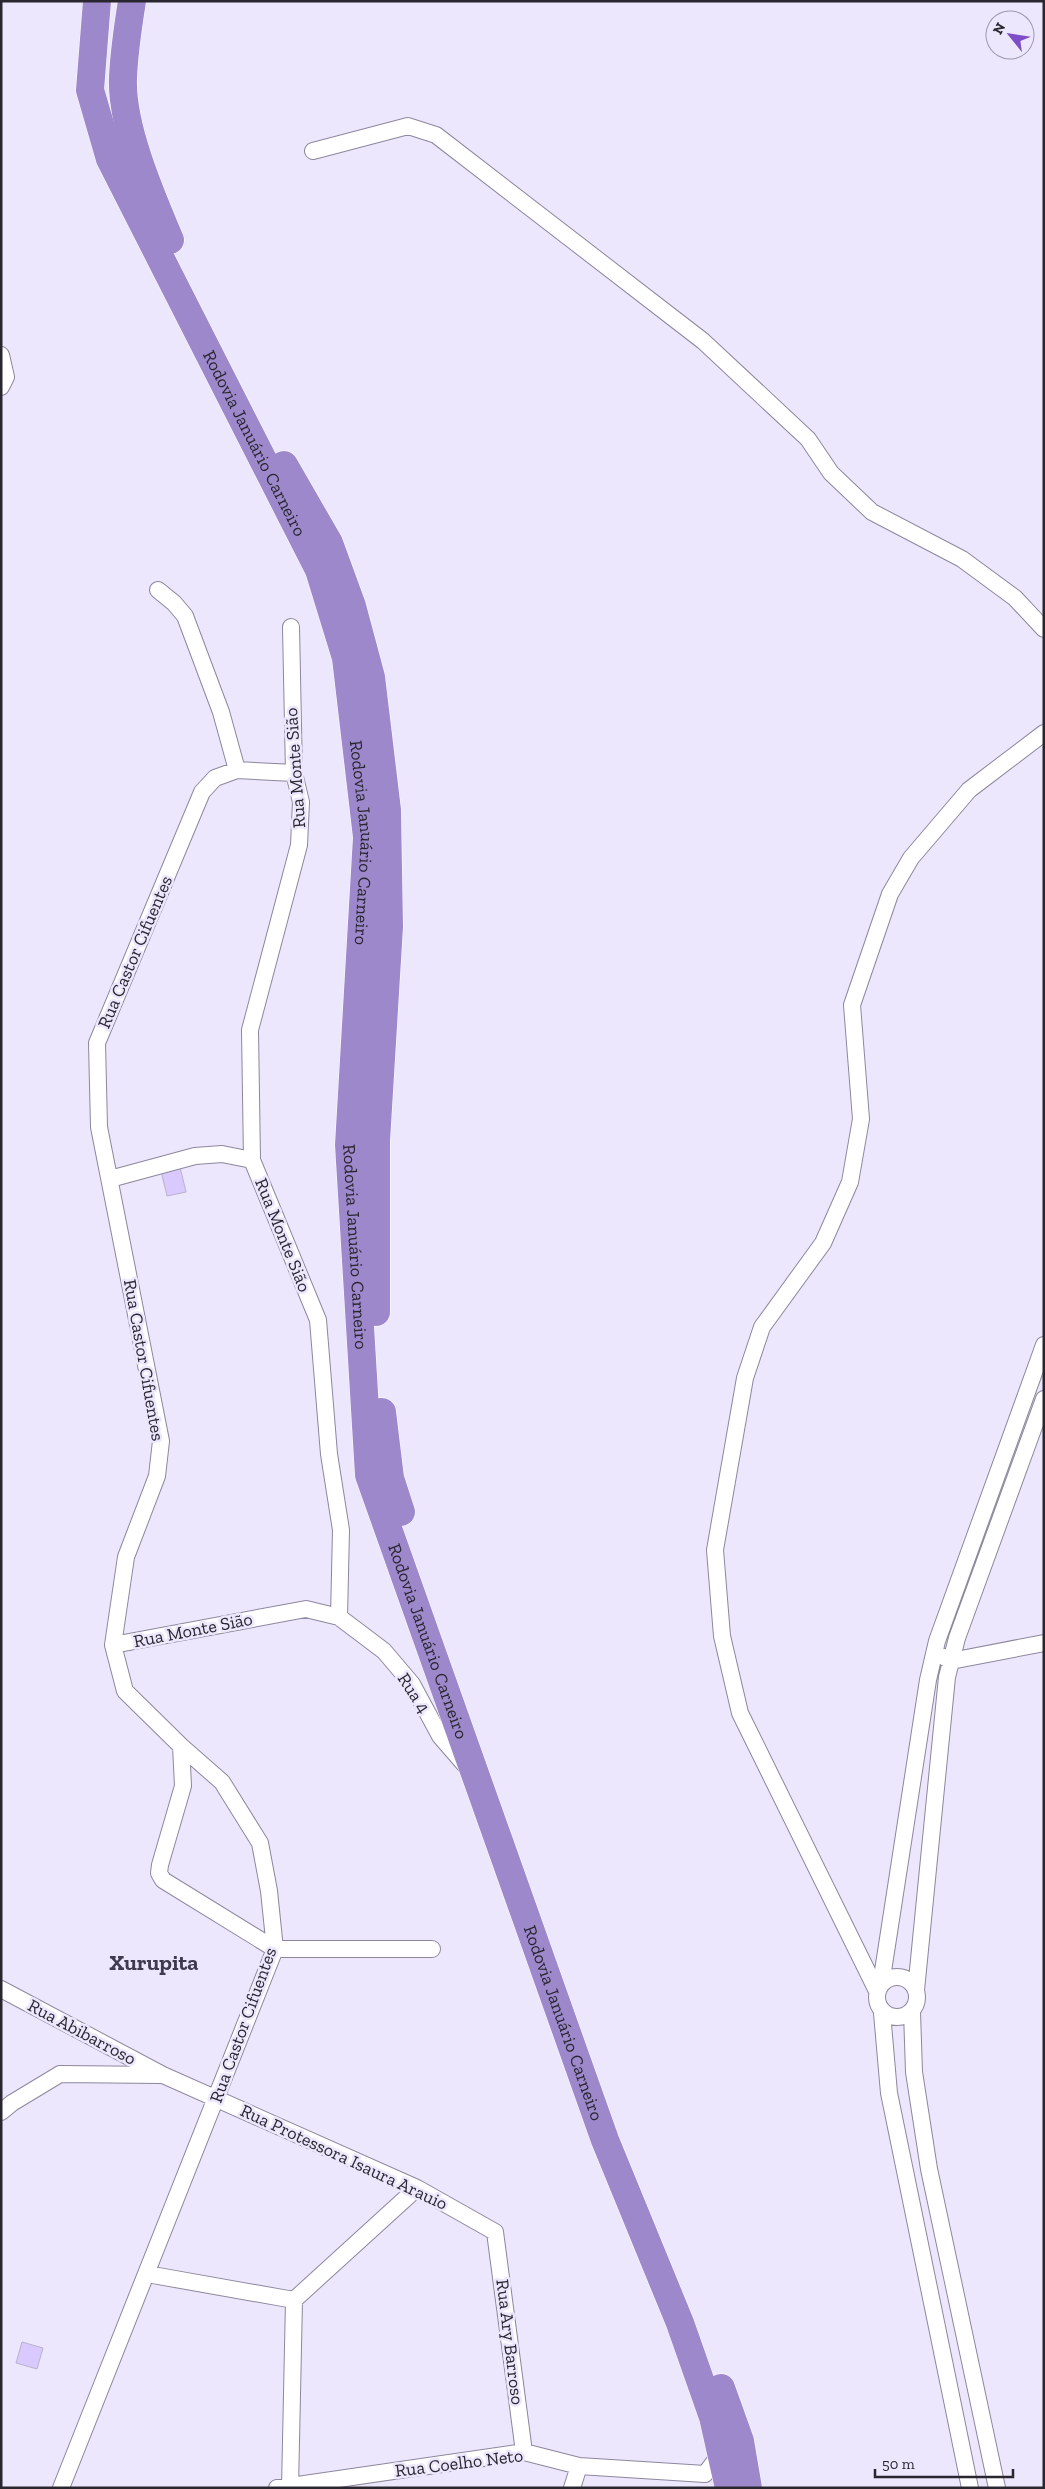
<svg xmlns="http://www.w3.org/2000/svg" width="1045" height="2489" viewBox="0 0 1045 2489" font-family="'Zilla Slab',serif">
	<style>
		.building { fill: #d9c9ff; stroke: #b9b2cb }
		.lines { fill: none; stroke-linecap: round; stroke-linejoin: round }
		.street-casing { stroke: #8d879e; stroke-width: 18 }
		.highway-casing { stroke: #fff; stroke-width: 29 }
		.street { stroke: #fff; stroke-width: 16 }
		.highway { stroke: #9e88cc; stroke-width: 28 }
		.labels { text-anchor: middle; stroke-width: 5; stroke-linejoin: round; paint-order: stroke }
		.street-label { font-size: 18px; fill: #29262f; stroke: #ece7fc }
		.district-label { font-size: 22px; font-weight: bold; fill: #403a4e; stroke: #ece7fc }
	</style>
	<rect width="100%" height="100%" fill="#ece7fc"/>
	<path class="building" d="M180,1167L186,1192L167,1196L161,1171Z
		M22,2342L43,2348L37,2369L16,2363Z"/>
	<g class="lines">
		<g class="street-casing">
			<path id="street" d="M313,151L408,126L436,135L703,341L808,439L831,473L872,512L962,559L1015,598L1044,629
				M1,355L6,377L1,387
				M158,590L174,603L185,616L221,712L237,770
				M291,627L294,773L301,802L299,845L250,1030L252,1160L318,1320L329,1454L341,1530L339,1617
				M110,1179L195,1156L222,1154L252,1160
				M113,1645L306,1609L339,1617L384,1651L412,1684L440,1736L466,1766
				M944,1657L951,1661L1044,1643
				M181,1746L183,1786L160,1865L159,1873L163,1880L275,1949H432
				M877 1997a20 20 0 1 1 40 0a20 20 0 1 1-40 0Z
				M881,1984L928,1680L937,1641L1044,1345
				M1,1989L163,2075L417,2188L495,2232L524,2452
				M916,1990L947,1677L957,1638L1044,1399
				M877,1991L740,1713L722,1636L715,1550L745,1378L762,1327L823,1243L850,1182L861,1119L852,1005L890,894L911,858L969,790L1044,733
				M912,2012L914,2072L929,2169L997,2488
				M882,2013L889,2093L970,2488
				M1,2112L12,2103L60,2074L161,2075
				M147,2274L294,2300
				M61,2488L275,1949L269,1891L260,1843L222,1782L181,1746L125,1691L113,1645L126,1557L157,1476L161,1441L99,1127L97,1043L202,792L215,778L237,770L294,773
				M277,2488L524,2452L579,2466L705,2474L721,2453
				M290,2488L294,2300L417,2188
				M572,2488L579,2466"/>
		</g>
		<g class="highway-casing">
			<g id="highway">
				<path id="s1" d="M97,1L90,90L110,159L319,570L346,658L367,837L349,1145L369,1475L605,2140L680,2323L713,2417L729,2488"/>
				<path d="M132,1C128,26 124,52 123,78C121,126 151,195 170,240"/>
				<path d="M284,465L329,543L352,606L371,677L387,810L389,927L376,1141V1312"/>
				<path d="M382,1412L390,1478L401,1512"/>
				<path d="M721,2388L740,2441L748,2488"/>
			</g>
		</g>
		<use href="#street" class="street"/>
		<use href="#highway" class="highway"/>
	</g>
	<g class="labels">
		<g class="street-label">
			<text dy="6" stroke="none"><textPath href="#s1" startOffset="480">Rodovia Januário Carneiro</textPath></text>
			<text transform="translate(295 768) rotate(-94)" y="6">Rua Monte Sião</text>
			<text dy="6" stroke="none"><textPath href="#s1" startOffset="900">Rodovia Januário Carneiro</textPath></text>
			<text transform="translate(135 952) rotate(-67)" y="6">Rua Castor Cifuentes</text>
			<text transform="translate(283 1235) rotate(68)" y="6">Rua Monte Sião</text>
			<text dy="6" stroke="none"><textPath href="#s1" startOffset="1305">Rodovia Januário Carneiro</textPath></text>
			<text transform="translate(144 1360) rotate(80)" y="6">Rua Castor Cifuentes</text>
			<text transform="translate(193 1630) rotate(-11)" y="6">Rua Monte Sião</text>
			<text dy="6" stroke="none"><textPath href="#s1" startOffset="1710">Rodovia Januário Carneiro</textPath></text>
			<text transform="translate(414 1693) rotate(57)" y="6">Rua 4</text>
			<text dy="6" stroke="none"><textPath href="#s1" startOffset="2115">Rodovia Januário Carneiro</textPath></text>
			<text transform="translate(243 2025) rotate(-70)" y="6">Rua Castor Cifuentes</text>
			<text transform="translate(82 2032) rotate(28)" y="6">Rua Abibarroso</text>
			<text transform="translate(344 2157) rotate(25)" y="6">Rua Protessora Isaura Arauio</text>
			<text transform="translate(510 2342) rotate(83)" y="6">Rua Ary Barroso</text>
			<text transform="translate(459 2463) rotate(-7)" y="6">Rua Coelho Neto</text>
		</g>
		<g class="district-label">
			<text x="154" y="1970">Xurupita</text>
		</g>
	</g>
	<rect width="1045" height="2489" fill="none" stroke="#29262f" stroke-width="5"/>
	<g transform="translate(1010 35) rotate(300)"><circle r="24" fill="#ece7fc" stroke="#9e9aaa"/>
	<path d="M0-4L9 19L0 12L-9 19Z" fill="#7d4ec7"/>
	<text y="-8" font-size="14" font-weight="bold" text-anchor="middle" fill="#29262f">N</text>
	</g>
	<path d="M875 2469v8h138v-8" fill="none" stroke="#29262f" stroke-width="2.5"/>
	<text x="882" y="2469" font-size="15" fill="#29262f" stroke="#ece7fc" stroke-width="4" paint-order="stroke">50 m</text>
</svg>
